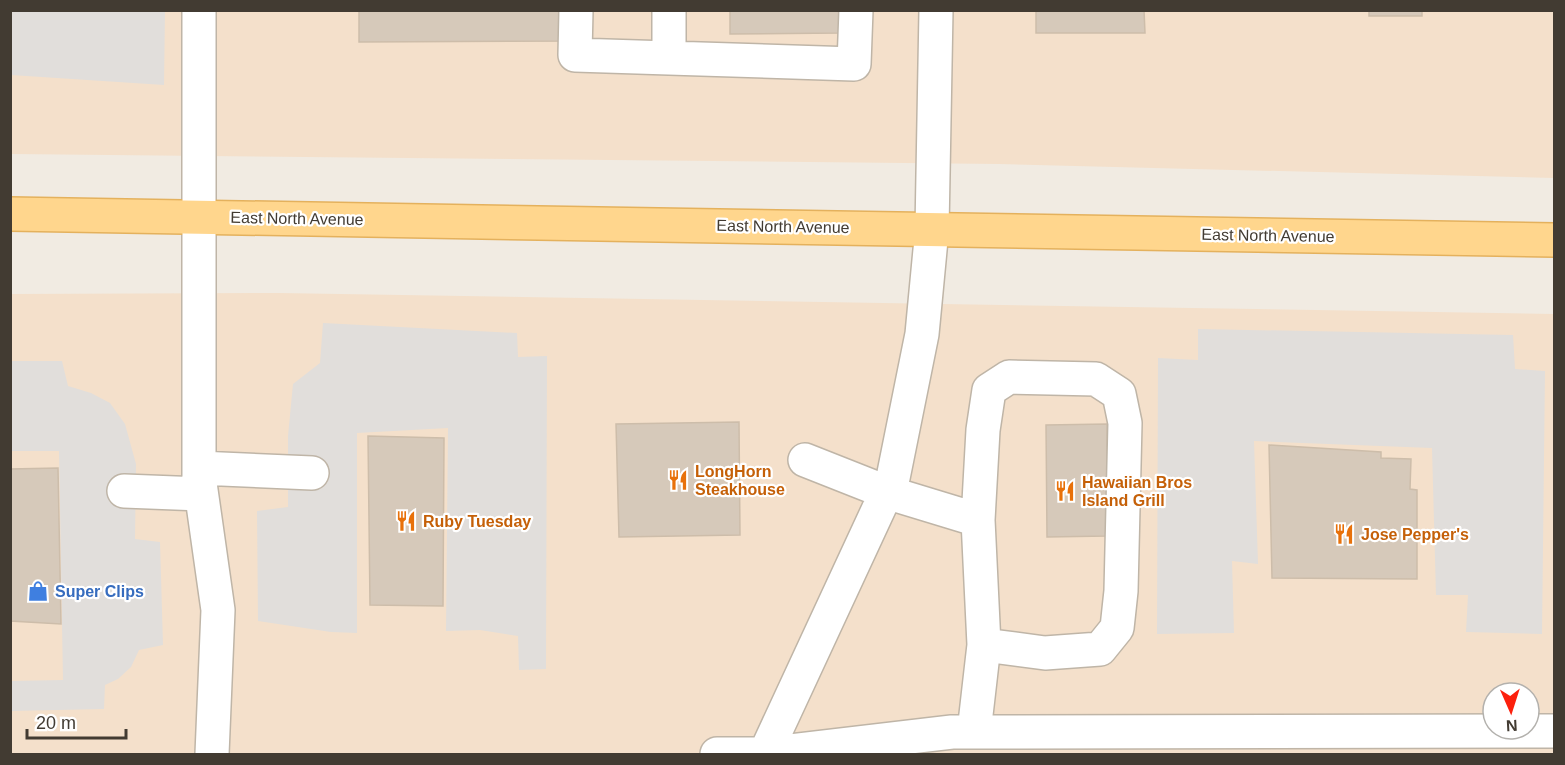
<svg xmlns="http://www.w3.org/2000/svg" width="1565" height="765" viewBox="0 0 1565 765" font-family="Helvetica,sans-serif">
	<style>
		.commercial { fill: #f4e0cb; fill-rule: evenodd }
		.parking { fill: #e1dedb }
		.building { fill: #d6c9ba; stroke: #cdbdaa; stroke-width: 1.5 }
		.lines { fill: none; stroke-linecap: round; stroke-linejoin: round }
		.minor-casing { stroke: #bfb5a7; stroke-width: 36 }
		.major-casing { stroke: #e4b15d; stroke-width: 36 }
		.minor { stroke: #fff; stroke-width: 33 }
		.major { stroke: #ffd68d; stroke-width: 33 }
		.labels { text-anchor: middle; stroke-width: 4.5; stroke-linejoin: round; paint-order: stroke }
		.street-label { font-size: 16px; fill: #423b32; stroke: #fff }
		.food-label { font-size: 16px; font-weight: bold; fill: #c56008; stroke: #fff; text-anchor: start }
		.shop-label { font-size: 16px; font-weight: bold; fill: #366cbe; stroke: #fff; text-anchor: start }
	</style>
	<rect width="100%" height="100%" fill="#f1ebe2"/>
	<path class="commercial" d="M11,11H1554V178L999,164L11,154Z
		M279,293L1554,314V754H11L10,294ZM1493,693H1529V729H1493Z"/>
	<path class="parking" d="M10,11H165L164,85L11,75Z
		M323,323L517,333L518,357L547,356L546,669L519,670L518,636L480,630L446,631L448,428L357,433V633L331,632L258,621L257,511L288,507V436L293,384L320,363Z
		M1198,329L1513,335L1515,369L1545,371L1542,634L1466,632L1468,595H1436L1432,448L1254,441L1258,564L1232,561L1234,633L1157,634L1158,358L1198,360Z
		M11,361H62L68,386L91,393L110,403L125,424L136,464L135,539L160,542L163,645L139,650L131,667L118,679L105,685L104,709L11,711L10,681L63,680L59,451H10Z"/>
	<path class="building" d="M359,10H572V41L359,42Z
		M730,10H842L841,33L730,34Z
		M1036,10H1144L1145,33H1036Z
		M1369,10H1422V16H1369Z
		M739,422L740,535L619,537L616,424Z
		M1107,424V536L1047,537L1046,425Z
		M368,436L444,438L443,606L370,605Z
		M1269,445L1381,452V458L1411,459L1410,489L1417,490V579L1272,578Z
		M58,468L61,624L10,621V469Z"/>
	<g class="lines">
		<g class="minor-casing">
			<path id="minor" d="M199,10V476L218,610L212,754
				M576,10L575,55L669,58
				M669,10V58L854,64L856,10
				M805,460L886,492L978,520L984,645L974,732
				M199,468L312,473
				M124,491L201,494
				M978,520L983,430L989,390L1009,377L1096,379L1119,394L1125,423L1121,591L1117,628L1100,649L1045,653L984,645
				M717,754H765L952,732L1554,731
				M765,754L893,478L922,334L932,229L936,10"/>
		</g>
		<g class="major-casing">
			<path id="major" d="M10,214L1554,240"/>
		</g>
		<use href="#minor" class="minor"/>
		<use href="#major" class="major"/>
	</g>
	<defs>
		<g id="restaurant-bare" transform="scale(1.62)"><path d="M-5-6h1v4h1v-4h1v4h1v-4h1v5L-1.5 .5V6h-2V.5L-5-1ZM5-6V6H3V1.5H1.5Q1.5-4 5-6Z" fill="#e8710a" stroke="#fff" stroke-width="2.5" paint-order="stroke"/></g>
		<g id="shop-bare" transform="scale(1.62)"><path d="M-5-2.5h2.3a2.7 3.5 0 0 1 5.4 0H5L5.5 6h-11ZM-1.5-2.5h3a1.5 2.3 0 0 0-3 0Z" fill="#3f7fe0" stroke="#fff" stroke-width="2.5" paint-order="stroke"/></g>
	</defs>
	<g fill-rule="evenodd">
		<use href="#restaurant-bare" x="678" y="480"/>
		<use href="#restaurant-bare" x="1065" y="491"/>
		<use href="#restaurant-bare" x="406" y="521"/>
		<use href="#restaurant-bare" x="1344" y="534"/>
		<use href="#shop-bare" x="38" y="591"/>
	</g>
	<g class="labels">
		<g class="street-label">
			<text transform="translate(297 218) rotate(1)" y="6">East North Avenue</text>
			<text transform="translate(783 226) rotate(1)" y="6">East North Avenue</text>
			<text transform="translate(1268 235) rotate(1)" y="6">East North Avenue</text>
		</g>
		<g class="food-label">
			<text x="695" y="477">LongHorn<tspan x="695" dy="18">Steakhouse</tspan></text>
			<text x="1082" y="488">Hawaiian Bros<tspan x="1082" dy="18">Island Grill</tspan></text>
			<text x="423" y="527">Ruby Tuesday</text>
			<text x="1361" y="540">Jose Pepper's</text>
		</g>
		<g class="shop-label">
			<text x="55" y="597">Super Clips</text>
		</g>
	</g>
	<rect width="1565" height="765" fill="none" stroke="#423b32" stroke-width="24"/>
	<g transform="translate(1511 711) rotate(177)"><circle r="28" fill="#ffffff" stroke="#b3b1ad" stroke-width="1.5"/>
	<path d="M0-4.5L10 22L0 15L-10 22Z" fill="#fc200d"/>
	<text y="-9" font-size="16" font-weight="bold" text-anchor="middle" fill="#423b32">N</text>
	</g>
	<path d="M27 729v9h99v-9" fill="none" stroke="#423b32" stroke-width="3"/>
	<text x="36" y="729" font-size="18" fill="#423b32" stroke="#ffffff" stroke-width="4.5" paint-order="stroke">20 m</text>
</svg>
